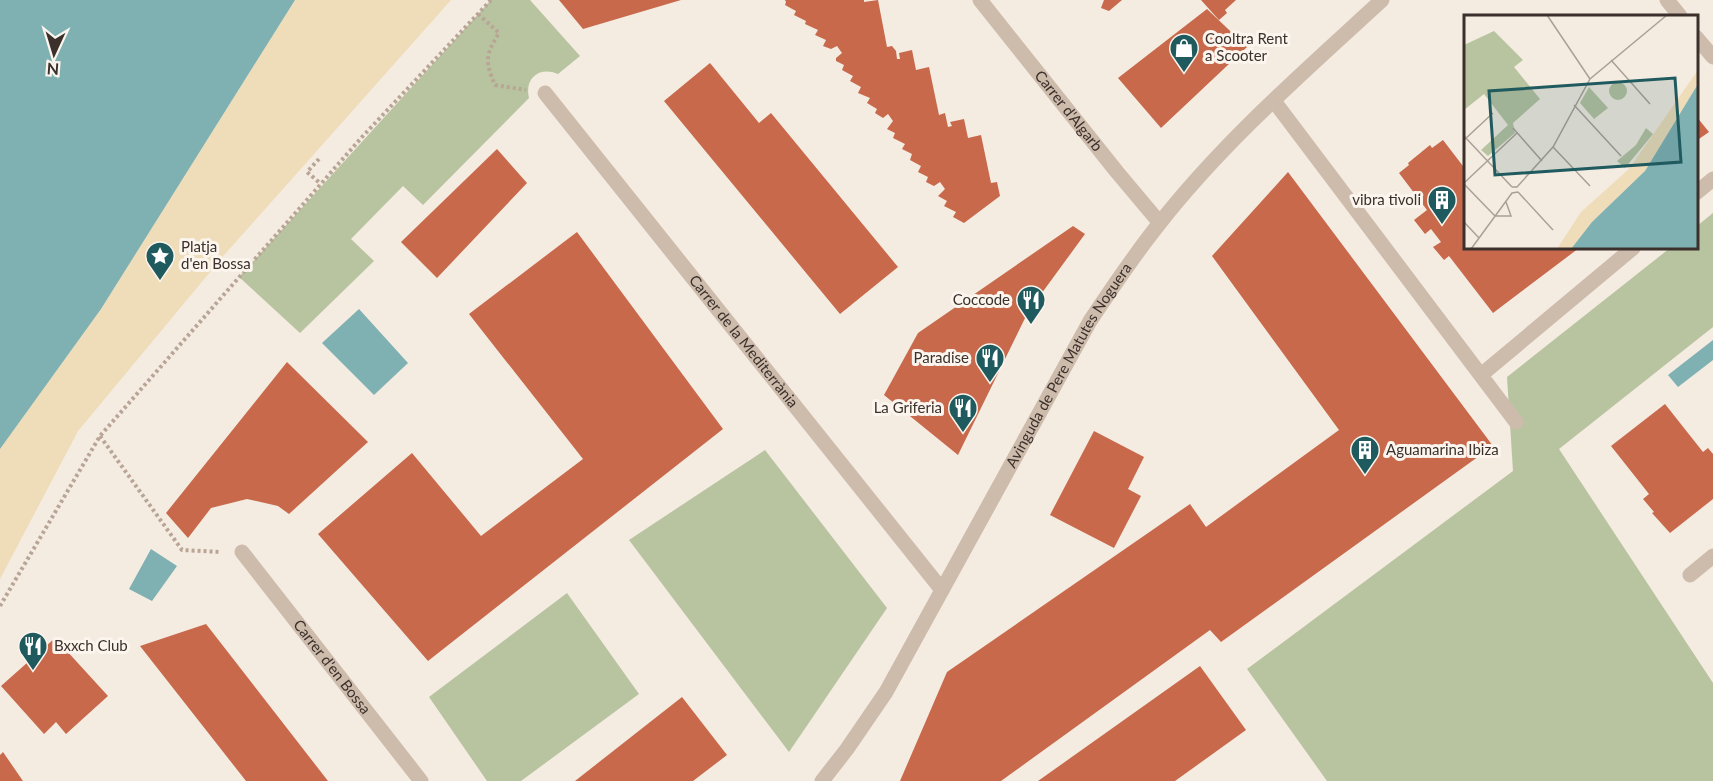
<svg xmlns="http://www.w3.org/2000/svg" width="1713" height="781" viewBox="0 0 1713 781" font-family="Lato,sans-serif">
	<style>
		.green { fill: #b8c4a0 }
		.sand { fill: #efdcb8 }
		.water { fill: #7fb0b2 }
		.building { fill: #c8694b }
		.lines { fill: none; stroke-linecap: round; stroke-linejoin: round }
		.path { stroke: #b9a596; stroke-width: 4; stroke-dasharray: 3 3; stroke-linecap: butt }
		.minor { stroke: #cdbbac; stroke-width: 15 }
		.labels { text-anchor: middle; stroke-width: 6; stroke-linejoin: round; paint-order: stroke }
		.poi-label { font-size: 15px; fill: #3b302b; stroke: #fbf5ee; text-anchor: start }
		.street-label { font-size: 15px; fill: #3b302b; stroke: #fbf5ee }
		.inset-road { fill: none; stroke: #aaa098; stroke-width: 1.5 }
		.view { fill: #1f5a5e; fill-opacity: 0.15; stroke: #1f5a5e; stroke-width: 3 }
		.inset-edge { fill: none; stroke: #3b302b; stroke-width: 3 }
	</style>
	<rect width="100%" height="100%" fill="#f4ebe1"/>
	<path class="green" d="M491,0H530L580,56L558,74C540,66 524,78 529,98L423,205L403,186L351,239L374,261L300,333L239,277Z
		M1713,213V327L1559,449L1713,683V781H1327L1247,669L1513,471L1507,377L1670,248H1696L1697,226Z
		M765,450L887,608L789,752L629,540Z
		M567,593L639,694L521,781H487L429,697Z"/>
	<path class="sand" d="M295,0H451L225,254L78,431L0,579V449L101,309Z"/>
	<path class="water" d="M0,0H295L101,309L0,449Z
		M359,309L408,363L374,395L322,343Z
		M1713,340V360L1678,387L1668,375Z
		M151,549L177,566L152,601L129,589Z"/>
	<path class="building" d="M559,0H681L583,29Z
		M785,0H864V2L878,0L887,47L892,46L896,51L897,59H900L899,53L912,50L916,70L929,67L939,115L945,113L948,127L952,126L950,122L964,119L968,138L981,135L991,183L997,182L1000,196L964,223L953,217L956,212L944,206L947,201L938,196L945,189L940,182L934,186L926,182L928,177L918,172L921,166L910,160L912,154L902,149L905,144L893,138L895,133L887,129L893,121L888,114L883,118L875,113L877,109L867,103L870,98L858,93L861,87L850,81L853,76L842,70L844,65L836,61V58L842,53L837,46L831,49L823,46L826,40L815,35L818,30L805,24L806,21L794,15L796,11L785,5L786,2Z
		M1104,0H1122L1109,11L1101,8Z
		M1201,0H1236L1225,10L1227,13L1219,20Z
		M1207,9L1247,47L1161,128L1118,78Z
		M710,63L759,123L771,113L898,267L840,314L664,101Z
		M1696,116L1709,132L1696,141Z
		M1443,140L1466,170V248H1579L1493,313L1449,256L1444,260L1433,247L1441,242L1431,229L1425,234L1414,220L1427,210L1399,173L1409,165L1408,163L1430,145L1432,148Z
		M497,149L527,183L437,278L401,242Z
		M1288,172L1493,446L1221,642L1210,630L1001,781H900L947,672L1190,504L1206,527L1339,430L1212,256Z
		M1073,226L1085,234L1028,312L958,455L884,395L918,333Z
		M577,232L723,429L428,661L318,534L412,453L481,536L583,459L469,314Z
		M287,362L368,442L289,514L278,506L247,499L211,508L188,538L166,513Z
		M1665,404L1703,452L1708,448L1713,454V499L1670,533L1652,513L1654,512L1643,499L1649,494L1611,446Z
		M1094,431L1144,457L1128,489L1141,496L1114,548L1050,515Z
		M206,624L328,781H246L140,646Z
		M55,638L108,696L66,734L56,722L44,734L1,686Z
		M1200,666L1246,730L1175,781H1038Z
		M682,697L727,755L693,781H575Z
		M3,752L23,781H0V755Z"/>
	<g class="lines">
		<path class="path" d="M478,14L499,33C485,55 485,62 495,85L526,90
			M319,159L307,172L321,184
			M100,436L182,550L221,552
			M0,606L100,436L362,137L491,0"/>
		<g class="minor">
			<path id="s1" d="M980,0L1117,172L1159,222"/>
			<path d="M1667,0L1680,16"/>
			<path d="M1696,37L1713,57"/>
			<path id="s2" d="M545,93L942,590"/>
			<path d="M1274,101L1516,422"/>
			<path d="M1696,193L1713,179"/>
			<path d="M1481,375L1633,248"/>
			<path id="s3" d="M242,552L421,781"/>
			<path d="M1690,575L1713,556"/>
			<path id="s4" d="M822,781L847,749L886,692L1090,321C1112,288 1134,255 1159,224C1224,141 1305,71 1382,0"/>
		</g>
	</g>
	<defs>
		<g id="shop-pin" transform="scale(1.5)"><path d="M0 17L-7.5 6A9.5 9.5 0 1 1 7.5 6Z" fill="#1f5a5e" stroke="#fbf5ee"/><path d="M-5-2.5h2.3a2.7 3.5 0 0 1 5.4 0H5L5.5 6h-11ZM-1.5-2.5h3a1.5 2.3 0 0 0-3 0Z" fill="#fff"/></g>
		<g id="building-pin" transform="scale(1.5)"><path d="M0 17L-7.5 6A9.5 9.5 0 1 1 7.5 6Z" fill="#1f5a5e" stroke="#fbf5ee"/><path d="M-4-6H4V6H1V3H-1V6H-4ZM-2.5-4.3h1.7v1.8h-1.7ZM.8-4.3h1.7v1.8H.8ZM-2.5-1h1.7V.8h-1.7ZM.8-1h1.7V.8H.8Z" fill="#fff"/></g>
		<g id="sight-pin" transform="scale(1.5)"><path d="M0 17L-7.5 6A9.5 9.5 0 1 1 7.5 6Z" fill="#1f5a5e" stroke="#fbf5ee"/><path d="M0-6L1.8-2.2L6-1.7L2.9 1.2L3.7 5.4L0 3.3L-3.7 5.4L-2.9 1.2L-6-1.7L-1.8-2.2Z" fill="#fff"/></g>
		<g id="restaurant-pin" transform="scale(1.5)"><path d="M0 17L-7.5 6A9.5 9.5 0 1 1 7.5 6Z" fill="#1f5a5e" stroke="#fbf5ee"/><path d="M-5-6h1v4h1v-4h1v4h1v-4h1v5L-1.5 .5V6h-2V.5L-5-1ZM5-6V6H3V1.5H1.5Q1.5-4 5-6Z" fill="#fff"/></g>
	</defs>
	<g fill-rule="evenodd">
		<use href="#shop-pin" x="1184" y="48"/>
		<use href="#building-pin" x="1442" y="200"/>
		<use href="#sight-pin" x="160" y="256"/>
		<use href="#restaurant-pin" x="1031" y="300"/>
		<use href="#restaurant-pin" x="990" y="358"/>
		<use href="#restaurant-pin" x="963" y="408"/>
		<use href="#building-pin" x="1365" y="450"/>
		<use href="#restaurant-pin" x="33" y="646"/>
	</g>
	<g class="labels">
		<g class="poi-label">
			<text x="1205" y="44">Cooltra Rent<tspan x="1205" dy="17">a Scooter</tspan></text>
			<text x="1421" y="205" text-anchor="end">vibra tivoli</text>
			<text x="181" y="252">Platja<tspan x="181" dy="17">d'en Bossa</tspan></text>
			<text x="1010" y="305" text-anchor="end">Coccode</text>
			<text x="969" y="363" text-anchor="end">Paradise</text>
			<text x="942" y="413" text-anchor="end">La Griferia</text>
			<text x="1386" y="455">Aguamarina Ibiza</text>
			<text x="54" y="651">Bxxch Club</text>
		</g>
		<g class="street-label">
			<text dy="5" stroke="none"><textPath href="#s1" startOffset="142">Carrer d'Algarb</textPath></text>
			<text dy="5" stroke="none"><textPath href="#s2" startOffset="318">Carrer de la Mediterrània</textPath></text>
			<text dy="5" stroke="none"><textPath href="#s4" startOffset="484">Avinguda de Pere Matutes Noguera</textPath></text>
			<text dy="5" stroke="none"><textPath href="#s3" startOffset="146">Carrer d'en Bossa</textPath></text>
		</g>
	</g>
	<g transform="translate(1464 15)">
		<rect width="234" height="234" fill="#f4ebe1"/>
		<path d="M30,16L59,45L50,52L76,84L49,108L51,118L24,141L17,135L44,110L20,79L0,95V30ZM145 76a9 9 0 1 1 18 0a9 9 0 1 1-18 0ZM125,72L144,93L130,104L116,88ZM182,113L189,119L161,153L153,146L172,130Z" fill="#b8c4a0"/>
		<path d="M234,55V69L181,156L128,207L107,234H93L117,197L165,154Z" fill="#efdcb8"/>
		<path d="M234,69V234H107L128,207L181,156Z" fill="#7fb0b2"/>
		<path class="inset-road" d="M83,0L126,64M147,45L186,89M110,90L157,141M49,113L78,146M0,121L48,172M0,125L29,98M89,132L126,171M0,168L53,118M0,169L31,201H47L42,187M48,172H53L89,132L126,64L203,0M54,177L89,215M0,207L15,223M7,234L48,178L54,177"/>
		<path class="view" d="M211,63L217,147L31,160L25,76Z"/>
		<rect width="234" height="234" class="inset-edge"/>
	</g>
	<g transform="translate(54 54) rotate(184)" stroke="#fbf5ee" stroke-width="4.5" paint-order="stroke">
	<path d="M0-4.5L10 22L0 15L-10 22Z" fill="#3b302b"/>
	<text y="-9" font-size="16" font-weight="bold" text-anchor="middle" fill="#3b302b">N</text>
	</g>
</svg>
